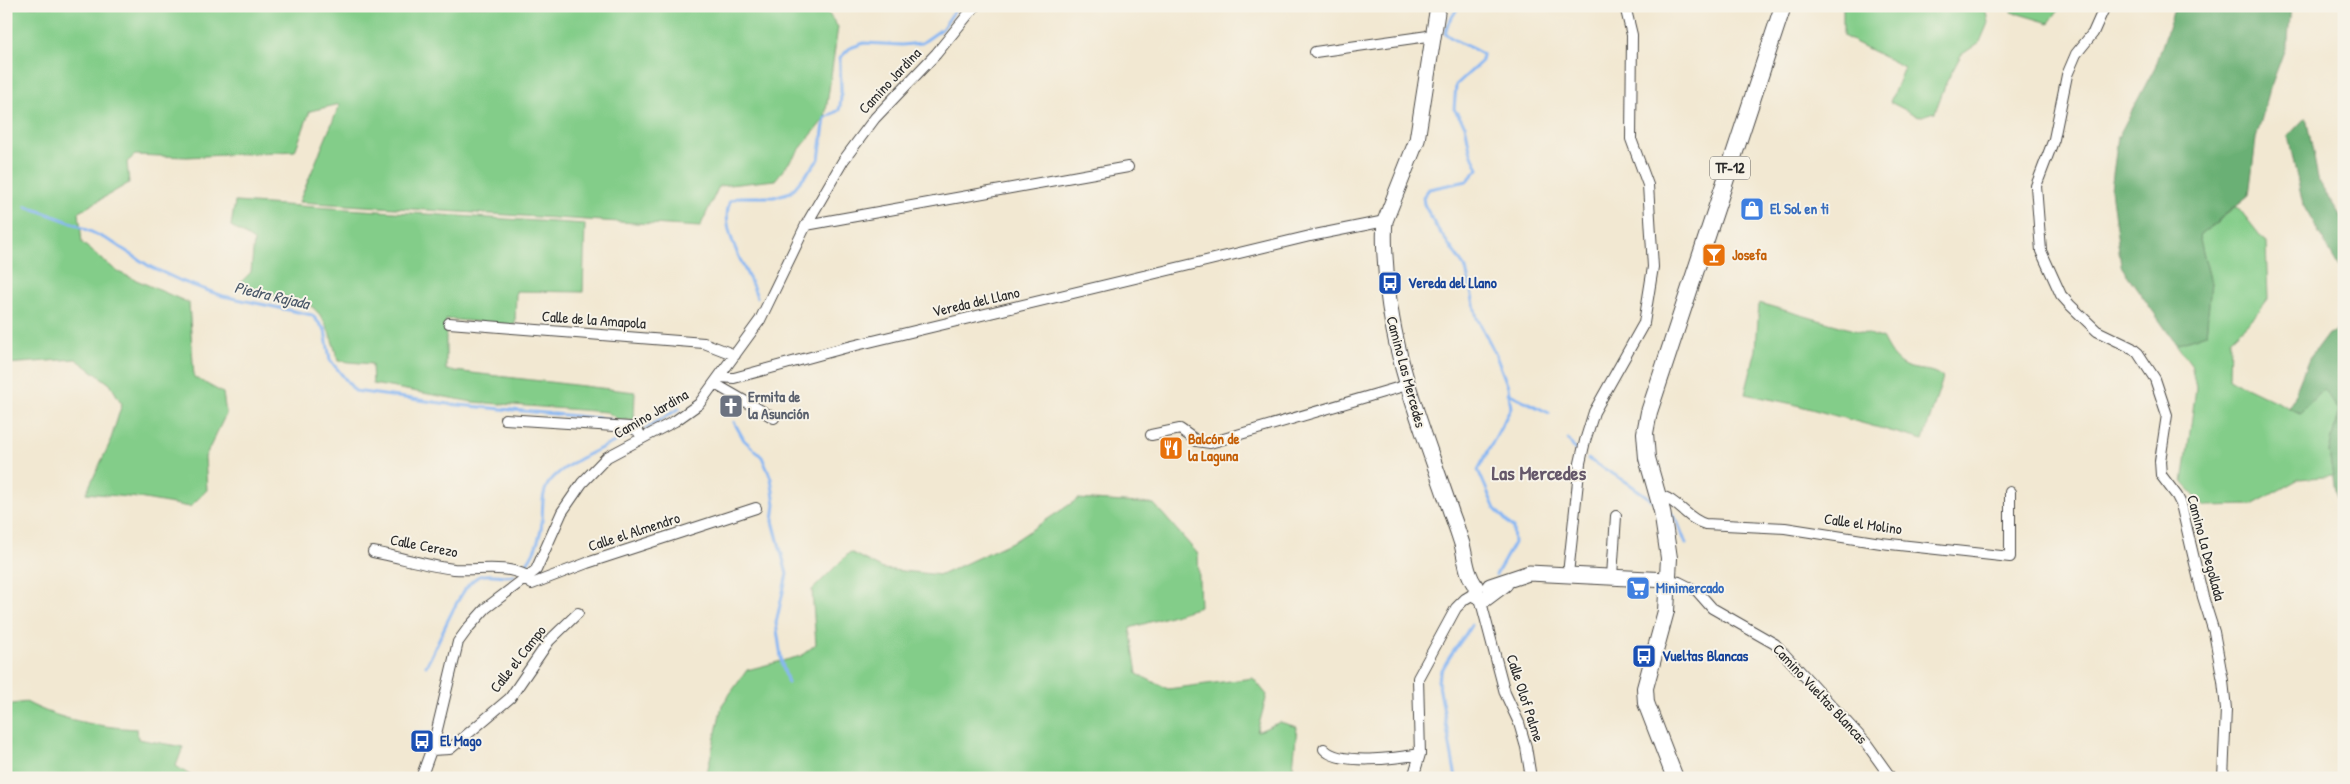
<svg xmlns="http://www.w3.org/2000/svg" width="2350" height="784" viewBox="0 0 2350 784" font-family="'Patrick Hand',sans-serif">
	<style>
		.green { fill: #83cd89; stroke: #577c5a }
		.forest { fill: #6ab075; stroke: #4a6e50 }
		.lines { fill: none; stroke-linecap: round; stroke-linejoin: round }
		.stream { stroke: #88b7f3; stroke-width: 3 }
		.minor-casing { stroke: #494744; stroke-width: 12 }
		.secondary-casing { stroke: #494744; stroke-width: 17 }
		.primary-casing { stroke: #494744; stroke-width: 18 }
		.minor { stroke: #fff; stroke-width: 10 }
		.secondary { stroke: #fff; stroke-width: 15 }
		.primary { stroke: #fff; stroke-width: 16 }
		.labels { text-anchor: middle; stroke-width: 4; stroke-linejoin: round; paint-order: stroke }
		.shield { fill: #f7f3e8; stroke: #686764; stroke-width: 1 }
		.shield-label { font-size: 14px; font-weight: bold; fill: #2b2b2b }
		.street-label { font-size: 15px; fill: #2b2b2b; stroke: #f7f3e8 }
		.shop-label { font-size: 15px; font-weight: bold; fill: #366cbe; stroke: #f7f3e8; text-anchor: start }
		.food-label { font-size: 15px; font-weight: bold; fill: #c56008; stroke: #f7f3e8; text-anchor: start }
		.transit-label { font-size: 15px; font-weight: bold; fill: #164399; stroke: #f7f3e8; text-anchor: start }
		.worship-label { font-size: 15px; font-weight: bold; fill: #5b616d; stroke: #f7f3e8; text-anchor: start }
		.water-label { font-size: 16px; font-style: italic; fill: #475567; stroke: #f7f3e8 }
		.district-label { font-size: 20px; font-weight: bold; fill: #66586a; stroke: #f7f3e8 }
	</style>
	<rect width="100%" height="100%" fill="#f7f3e8"/>
	<filter id="ink" filterUnits="userSpaceOnUse"><feTurbulence type="fractalNoise" baseFrequency=".02" numOctaves="2"/><feDisplacementMap in="SourceGraphic" scale="10" xChannelSelector="R" yChannelSelector="G"/><feConvolveMatrix kernelMatrix="1 2 1 2 8 2 1 2 1" color-interpolation-filters="sRGB"/></filter>
	<filter id="wash" filterUnits="userSpaceOnUse"><feTurbulence type="fractalNoise" baseFrequency=".0096" numOctaves="4" result="noise"/><feDisplacementMap in="SourceGraphic" scale="20" xChannelSelector="R" yChannelSelector="G"/><feGaussianBlur stdDeviation="1.12" result="paint"/><feColorMatrix in="noise" values="0 0 0 0 0 0 0 0 0 0 0 0 0 0 0 0 0 1.4 0 .05"/><feComposite in="paint" operator="in"/></filter>
	<g filter="url(#wash)">
		<rect width="100%" height="100%" fill="#f2e8d2"/>
		<path class="green" d="M6,6H823L838,27L825,118L775,180L719,186L700,227L299,202L340,104L310,111L295,151L187,157L135,155L127,162L129,183L79,212L82,243L118,272L189,303L194,377L223,393L226,414L205,457L207,490L190,507L139,498L86,493L109,445L122,404L110,384L76,359L6,364Z
			M1843,6H1985L1988,23L1980,42L1961,55L1946,83L1935,112L1919,117L1890,102L1904,67L1843,36Z
			M2013,6H2061L2049,23L2012,12Z
			M235,202L585,224L583,292L516,291L515,325L446,319V370L635,392L634,420H619L607,412L473,402L373,384L372,364L338,361C322,298 309,299 249,293L240,283L251,272L254,241L231,226Z
			M2237,206L2266,243L2268,299L2255,316L2230,340L2229,379L2300,413L2323,389L2339,410L2329,451L2333,476L2299,479L2252,505L2205,506L2183,483L2196,388L2191,364L2176,344L2206,334L2211,283L2199,236Z
			M1759,303L1882,338C1888,349 1893,360 1905,366C1918,372 1931,367 1943,378L1923,440L1793,404L1745,394L1756,350Z
			M1078,499L1154,504L1198,554L1200,607L1130,628L1137,674L1168,689L1253,678L1267,695L1257,732L1280,722L1297,727L1292,778H708L707,773L722,705L747,670L801,656L816,644L812,590L850,552L883,569L941,575L1016,540Z
			M26,702C59,720 100,727 137,729L138,739L183,747L176,766L194,778H6V705Z"/>
		<path class="forest" d="M2175,6H2291L2288,40L2270,89L2256,139L2249,195L2199,236L2211,283L2206,334L2176,344L2121,266L2111,189L2118,137L2156,65Z
			M2306,117L2319,183L2344,221V276L2303,205L2288,136Z
			M2344,328V503L2336,498L2329,451L2339,410L2323,389L2300,413L2289,408L2309,359L2328,334Z"/>
		<g class="lines">
			<path class="stream" d="M1459,6L1449,22L1445,33C1455,43 1471,46 1482,54V61L1456,85L1454,109L1465,125L1470,150L1478,169L1467,181L1429,189L1423,197L1424,204L1435,225L1466,269L1477,318L1495,353L1508,387L1511,408L1478,470L1495,509L1513,528L1514,543L1496,575
				M26,206L75,224L112,242L149,266L181,281L223,296L312,315L325,330L330,360L355,391L448,404L608,419L614,423
				M757,297C748,270 718,229 730,201L739,197H774L791,192L819,159L825,118L839,110C844,93 839,76 840,58L850,48L864,43L902,45L922,43L942,29L958,6
				M1508,393L1549,413
				M734,422L744,440L762,457L771,478L775,504L773,521L787,574L776,623L782,664L788,683
				M645,429L680,408
				M1568,439L1577,453
				M1588,459L1625,481L1652,500
				M2344,460V491
				M1668,509L1677,521L1686,544
				M524,567C534,556 541,536 542,521C543,506 541,491 551,480C569,460 607,446 632,434
				M426,666C438,646 460,582 480,576C492,572 502,578 514,575
				M1456,778L1438,680C1444,660 1461,644 1471,625"/>
		</g>
	</g>
	<g filter="url(#ink)">
		<g class="lines">
			<g class="minor-casing">
				<path id="minor" d="M2105,6L2093,33L2076,54L2067,75L2054,139L2036,186L2041,251L2061,295L2070,305L2097,331L2132,348L2138,353L2155,379L2167,415L2160,461L2161,475L2177,496L2181,504L2203,597L2214,632L2223,681L2226,709L2223,778
					M1315,52L1435,35
					M806,225L1128,167
					M449,323L704,343L735,355
					M719,377L734,378L844,348L1310,236L1385,221
					M715,384L774,418
					M505,419L630,427L638,431L642,438
					M1151,435L1180,429L1197,441L1210,443L1407,385
					M1657,495C1677,498 1686,519 1705,524L1785,528L1881,543L2010,557V492
					M373,552C400,557 427,566 454,569C478,571 505,564 527,576
					M1568,574L1580,463L1585,441L1594,412L1644,323L1653,267L1648,185L1631,139L1632,35L1625,6
					M1612,576L1616,516
					M523,578L532,584L587,563L756,508
					M1668,580L1679,582L1697,591L1712,608L1775,644L1866,743L1891,778
					M1480,598L1505,693L1519,723L1526,747L1531,778
					M1324,749C1338,766 1399,758 1420,754
					M431,750L450,749L510,698L549,641L578,613
					M421,778L434,742L458,642L469,627L486,608L536,570L562,512L582,483L607,457L675,421L699,404L760,320L806,225L843,161L875,118L936,54L975,6
					M1413,778L1420,754L1418,678L1456,608L1465,599L1475,593"/>
			</g>
			<g class="secondary-casing">
				<path id="secondary" d="M1438,6L1417,140L1385,221C1383,238 1385,254 1386,270C1391,357 1425,434 1452,515C1456,525 1459,535 1462,544C1466,560 1466,573 1476,587
					M1490,586L1529,573L1668,580
					M1476,587V595L1485,599L1505,584"/>
			</g>
			<g class="primary-casing">
				<path id="primary" d="M1675,778L1646,703L1645,688L1666,611L1669,558L1662,511L1647,458L1645,433L1649,412L1783,6"/>
			</g>
			<use href="#minor" class="minor"/>
			<use href="#secondary" class="secondary"/>
			<use href="#primary" class="primary"/>
		</g>
	</g>
	<defs>
		<g id="shop-square" transform="scale(1.25)"><rect x="-9" y="-9" width="18" height="18" rx="4" fill="#3f7fe0" stroke="#f7f3e8"/><path d="M-5-2.5h2.3a2.7 3.5 0 0 1 5.4 0H5L5.5 6h-11ZM-1.5-2.5h3a1.5 2.3 0 0 0-3 0Z" fill="#fff"/></g>
		<g id="bar-square" transform="scale(1.25)"><rect x="-9" y="-9" width="18" height="18" rx="4" fill="#e8710a" stroke="#f7f3e8"/><path d="M-6-5H6L.8 .8V4.5H3.5V6h-7V4.5H-.8V.8Z" fill="#fff"/></g>
		<g id="bus-square" transform="scale(1.25)"><rect x="-9" y="-9" width="18" height="18" rx="4" fill="#1a4fb4" stroke="#f7f3e8"/><path d="M-5-6H5V4H4V6H2V4H-2V6H-4V4H-5ZM-3.5-4V0h7V-4ZM-3.5 1.2v1.5H-2V1.2ZM2 1.2v1.5H3.5V1.2Z" fill="#fff"/></g>
		<g id="church-square" transform="scale(1.25)"><rect x="-9" y="-9" width="18" height="18" rx="4" fill="#6b7280" stroke="#f7f3e8"/><path d="M-1.2-6h2.4v3.5h3.3v2.4h-3.3V6h-2.4V-.1h-3.3v-2.4h3.3Z" fill="#fff"/></g>
		<g id="restaurant-square" transform="scale(1.25)"><rect x="-9" y="-9" width="18" height="18" rx="4" fill="#e8710a" stroke="#f7f3e8"/><path d="M-5-6h1v4h1v-4h1v4h1v-4h1v5L-1.5 .5V6h-2V.5L-5-1ZM5-6V6H3V1.5H1.5Q1.5-4 5-6Z" fill="#fff"/></g>
		<g id="supermarket-square" transform="scale(1.25)"><rect x="-9" y="-9" width="18" height="18" rx="4" fill="#3f7fe0" stroke="#f7f3e8"/><path d="M-6-5.5h2.5l.6 2H6L4.5 2H-2.5L-4.4-4H-6ZM-1.5 3.2a1.3 1.3 0 1 0 .1 0ZM3 3.2a1.3 1.3 0 1 0 .1 0Z" fill="#fff"/></g>
	</defs>
	<g fill-rule="evenodd">
		<use href="#shop-square" x="1752" y="209"/>
		<use href="#bar-square" x="1714" y="255"/>
		<use href="#bus-square" x="1390" y="283"/>
		<use href="#church-square" x="731" y="406"/>
		<use href="#restaurant-square" x="1171" y="448"/>
		<use href="#supermarket-square" x="1638" y="588"/>
		<use href="#bus-square" x="1644" y="656"/>
		<use href="#bus-square" x="422" y="741"/>
	</g>
	<g class="labels">
		<rect class="shield" x="1710" y="156.5" width="40" height="23" rx="4"/>
		<g class="shield-label">
			<text x="1730" y="173">TF-12</text>
		</g>
		<g class="street-label">
			<text transform="translate(890 81) rotate(-47)" y="5">Camino Jardina</text>
			<text transform="translate(976 302) rotate(-13)" y="5">Vereda del Llano</text>
			<text transform="translate(594 320) rotate(4)" y="5">Calle de la Amapola</text>
			<text transform="translate(1406 372) rotate(75)" y="5">Camino Las Mercedes</text>
			<text transform="translate(651 414) rotate(-30)" y="5">Camino Jardina</text>
			<text transform="translate(1863 524) rotate(8)" y="5">Calle el Molino</text>
			<text transform="translate(634 532) rotate(-18)" y="5">Calle el Almendro</text>
			<text transform="translate(424 546) rotate(11)" y="5">Calle Cerezo</text>
			<text transform="translate(2206 548) rotate(75)" y="5">Camino La Degollada</text>
			<text transform="translate(518 659) rotate(-52)" y="5">Calle el Campo</text>
			<text transform="translate(1820 694) rotate(47)" y="5">Camino Vueltas Blancas</text>
			<text transform="translate(1525 698) rotate(72)" y="5">Calle Olof Palme</text>
		</g>
		<g class="shop-label">
			<text x="1770" y="214">El Sol en ti</text>
			<text x="1656" y="593">Minimercado</text>
		</g>
		<g class="food-label">
			<text x="1732" y="260">Josefa</text>
			<text x="1188" y="444">Balcón de<tspan x="1188" dy="17">la Laguna</tspan></text>
		</g>
		<g class="transit-label">
			<text x="1408" y="288">Vereda del Llano</text>
			<text x="1662" y="661">Vueltas Blancas</text>
			<text x="440" y="746">El Mago</text>
		</g>
		<g class="worship-label">
			<text x="748" y="402">Ermita de<tspan x="748" dy="17">la Asunción</tspan></text>
		</g>
		<g class="water-label">
			<text transform="translate(272 295) rotate(13)" y="6">Piedra Rajada</text>
		</g>
		<g class="district-label">
			<text x="1539" y="480">Las Mercedes</text>
		</g>
	</g>
	<rect width="2350" height="784" fill="none" stroke="#f7f3e8" stroke-width="25"/>
</svg>
